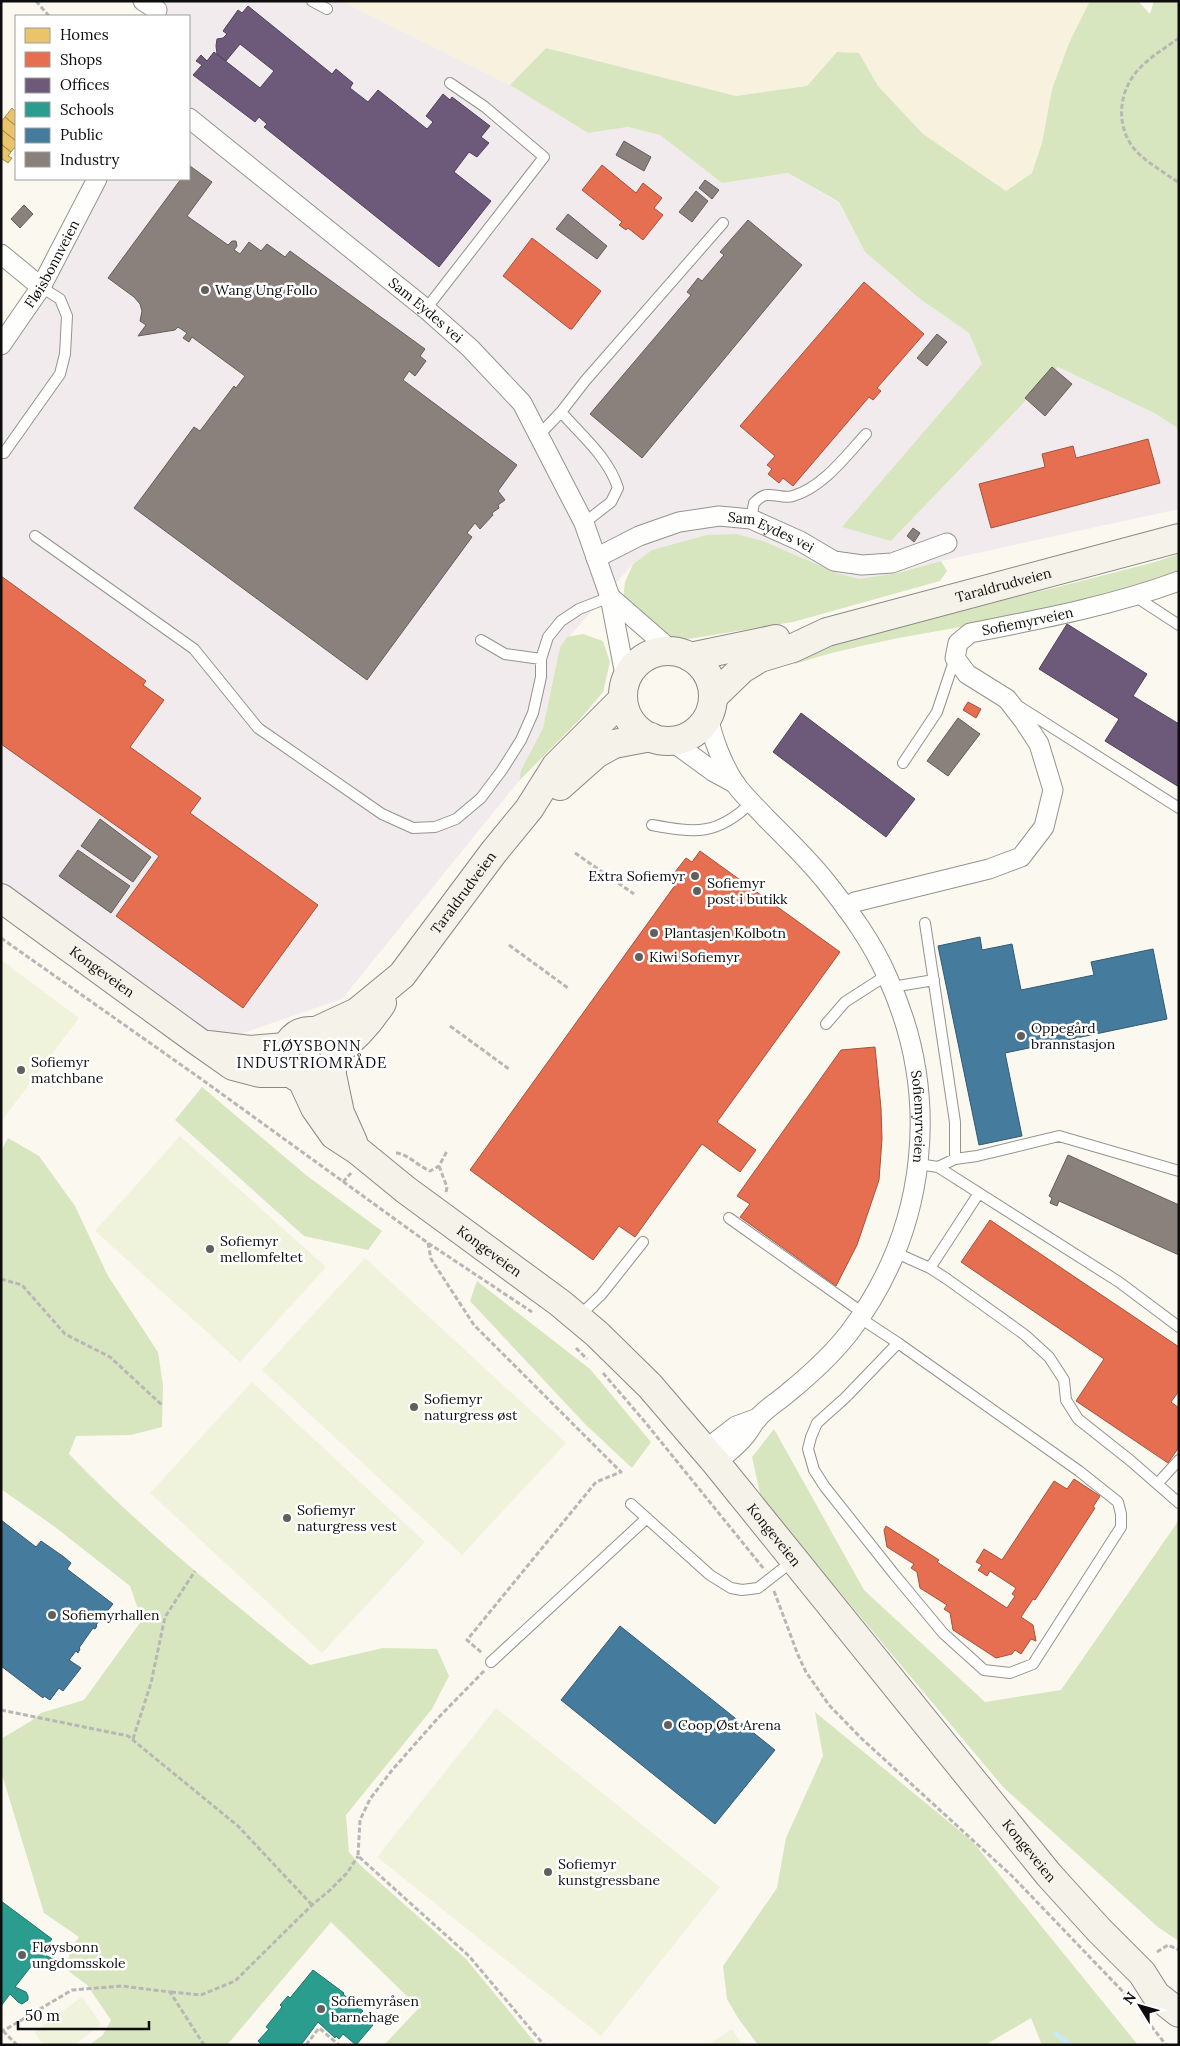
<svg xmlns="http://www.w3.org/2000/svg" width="1180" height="2046" viewBox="0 0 1180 2046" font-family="Lora,serif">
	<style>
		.industrial { fill: #f1ebed }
		.farmland { fill: #f7f1dd }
		.forest { fill: #d8e6bf }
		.pitch { fill: #eff3db }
		.homes { fill: #e9c46a; stroke: #a78d4e }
		.shops { fill: #e76f51; stroke: #a6523d }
		.offices { fill: #6d597a; stroke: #504259 }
		.schools { fill: #2a9d8f; stroke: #217268 }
		.public { fill: #457b9d; stroke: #345a72 }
		.industry { fill: #8a817c; stroke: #645e5b }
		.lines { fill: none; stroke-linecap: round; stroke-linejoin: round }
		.stream { stroke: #c9e9f3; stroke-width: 5 }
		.service-casing { stroke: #94938f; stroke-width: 12 }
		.minor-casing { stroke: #94938f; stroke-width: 21 }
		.secondary-casing { stroke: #8b8986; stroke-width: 30 }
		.path { stroke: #b8b7b6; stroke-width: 3; stroke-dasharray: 5 2.5; stroke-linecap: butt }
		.service { stroke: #fefefd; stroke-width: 10 }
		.minor { stroke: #fefefd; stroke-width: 19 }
		.secondary { stroke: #f4f2e9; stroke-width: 28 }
		.poi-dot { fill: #605f5c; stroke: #fff; stroke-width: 2 }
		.labels { text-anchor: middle; stroke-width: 5; stroke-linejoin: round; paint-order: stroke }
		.street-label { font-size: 14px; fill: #0d0d0d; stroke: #fff }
		.poi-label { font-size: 14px; fill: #0d0d0d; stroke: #fff; text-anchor: start }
		.neighbourhood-label { font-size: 15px; letter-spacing: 1px; fill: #0d0d0d; stroke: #fff }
	</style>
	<rect width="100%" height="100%" fill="#fbf8f0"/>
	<path class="industrial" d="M143,1H341L510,85L588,133L628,127L660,135L722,183L788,173L839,203L865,252L920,299L969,333L982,363L891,541L1058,367L1156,414L1179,429V509L941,561L898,573L859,580L837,573L652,550L633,564L560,647L543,728L521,770L519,781L342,999L220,1041L1,889V345L97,179H189V16H155Z"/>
	<path class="farmland" d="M341,1H1090L1069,43L1052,89L1042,143L1032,173L1006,191L923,134L878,86L859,53L837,52L807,86L736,96L546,48L510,85Z"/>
	<path class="forest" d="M1090,1H1138L1150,14L1154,1H1179V429L1156,414L1058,367L891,541L842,527L982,364L969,333L920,299L865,252L839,202L788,173L722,183L660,135L628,127L588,133L510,85L546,48L736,96L807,86L837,52L859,53L878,86L923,134L1006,191L1032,173L1042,143L1052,89L1069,43Z
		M736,534L763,541L837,573L859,579L898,573L941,561L947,571L940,581L793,622L676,641L648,632L623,600L625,582L633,564L652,550L707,535Z
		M1179,554V573C1139,585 1099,599 1058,608C971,628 880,636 795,664L790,657L933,614L1050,589L1155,562Z
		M583,634L603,641L610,662L603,692L582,717L519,781L521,770L543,728L560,647L567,637Z
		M202,1087L306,1175L382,1231L368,1250L304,1236L175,1120Z
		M8,1138L39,1156L75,1206L108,1276L158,1352L163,1385L162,1427L131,1435L76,1436L69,1454C143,1531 227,1598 310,1665L383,1648L437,1649L449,1676L432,1709L346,1815L349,1852L360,1865L466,1959L537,2045H384L419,2008L331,1922L227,2045H89L103,2035L111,2020L87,1985L67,1970L70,1949L79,1937L44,1913L1,1771V1739L31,1721L41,1713L84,1700L142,1620L130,1586L55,1527L1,1489V1151Z
		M477,1281L590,1369L651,1442L632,1468L585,1424L470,1301Z
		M774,1429L864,1590L985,1702L1061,1690L1179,1520V1941L1159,1928L1003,1787L761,1498L752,1457Z
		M815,1712L972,1841L1138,2045H1042L1031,2018L985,2045H758L738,2018L727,1999L723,1966L777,1888L786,1838L823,1756Z"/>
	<path class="pitch" d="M1,960L79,1018L1,1122Z
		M180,1136L326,1267L240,1362L95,1231Z
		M365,1258L566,1443L462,1555L262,1370Z
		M252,1382L425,1542L322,1653L150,1493Z
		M496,1708L720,1887L601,2036L377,1857Z
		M82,1997L101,2024L74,2045H43L34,2032Z
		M732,2029L742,2045H708Z"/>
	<path class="homes" d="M12,108L16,112V126L5,117Z
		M5,117L16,126V141L1,129V122Z
		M1,129L16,141V149L14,148L11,152L1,144Z
		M1,144L11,152L8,156L12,158L8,163L1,158Z"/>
	<path class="shops" d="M602,165L636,193L643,183L662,198L654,208L663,215L643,240L628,228L626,230L619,225L622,222L582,190Z
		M532,238L601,291L572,329H570L503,276Z
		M864,282L924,334L877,388L881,391L873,400L869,397L793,486L783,478L779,483L768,474L772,469L767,465L775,456L740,426Z
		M1148,439L1160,483L991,528L979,484L1045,467L1042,454L1073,446L1076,458Z
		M1,576L146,681L143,685L164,700L130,747L201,798L190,813L318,905L243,1008L116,916L159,856L1,744Z
		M968,702L981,709L976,718L963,710Z
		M700,851L840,952L717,1122L756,1150L740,1172L702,1144L635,1237L619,1226L593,1260L470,1170L681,877L675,872L686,858L692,862Z
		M875,1047L881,1108L882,1139L879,1180L857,1245L836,1286L740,1217L750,1204L737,1196L841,1050Z
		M990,1220L1179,1347V1391L1171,1402L1179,1408V1447L1168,1463L1076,1401L1104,1359L961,1262Z
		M1074,1479L1100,1496L1093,1507L1095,1508L1035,1600L1033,1599L1021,1617L1033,1625L1036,1641L1031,1639L1021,1654L1015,1650L1012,1654L996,1658L953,1630L950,1613L944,1609L947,1605L920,1588L917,1572L911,1568L914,1564L887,1547L884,1530L886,1526L939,1560L937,1562L1007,1608L1015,1596L1012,1594L1016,1588L990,1571L987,1576L978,1570L982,1565L976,1562L984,1549L1002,1560L1054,1481L1067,1489Z"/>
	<path class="offices" d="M248,6L332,74L336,69L353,83L350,88L368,102L378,90L427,129L433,122L426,116L443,94L450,100L452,97L490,126L481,137L489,143L477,157L469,152L454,172L491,201L439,267L264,127L267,124L259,117L255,122L193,75L202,65L196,61L201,55L207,61L214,52L260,88L274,71L240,44L226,61L217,54L216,46L217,39L223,38L227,34L223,31L238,10L242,13Z
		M1067,624L1147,674L1133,696L1179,724V787L1105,741L1119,719L1039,669Z
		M801,713L915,799L886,837L773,752Z"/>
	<path class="schools" d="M1,1901L52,1939L41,1953L53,1959L54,1964L52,1968L45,1969L36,1960L15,1987L26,1992L28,1996V2000L22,2004L18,2002L10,1994L1,2006Z
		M313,1970L344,1993L343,1994L363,2011L360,2014L373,2025L356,2045L343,2034L339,2039L336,2036L335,2038L318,2022L301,2045H262L258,2041L269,2029L266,2027L282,2007L280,2005L288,1996L290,1998Z"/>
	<path class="public" d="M980,937L982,950L1012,944L1021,990L1094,975L1091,962L1153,949L1167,1019L1005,1053L1022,1136L979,1145L938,946Z
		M1,1520L36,1547L41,1541L64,1557L71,1563L67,1569L113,1604L96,1625L97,1626L95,1629L93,1628L79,1648L80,1649L78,1653L76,1651L69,1660L81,1668L63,1691L59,1688L50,1700L44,1696L43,1698L1,1666Z
		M620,1626L775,1750L715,1824L561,1700Z"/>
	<path class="industry" d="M624,141L651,157L644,171L616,155Z
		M190,166L212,182L187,216L228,245L232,241H236L237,246L234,250L240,254L249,242L261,251L267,244L285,257L290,251L425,349L420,356L426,361L415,376L409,371L403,380L517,465L498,491L505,500L498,505L499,508L492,513L493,515L480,529L475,523L467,533L472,537L367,680L134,508L194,427L200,431L234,386L236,388L245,376L192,337L189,342L183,338L187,333L178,327L175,330L138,336L146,325L140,321L142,311L140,304L134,297L108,278L181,179H189Z
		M705,180L719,190L712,199L699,188Z
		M696,191L708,201L692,222L679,212Z
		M24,205L33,214L20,228L11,219Z
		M568,214L607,246L597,259L556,229Z
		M748,220L802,265L642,458L590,414L691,295L687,292L698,278L702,281L724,255L720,252Z
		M937,334L947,342L927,366L917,358Z
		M1052,367L1072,384L1045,416L1025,398Z
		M913,528L920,533L914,542L907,536Z
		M958,718L980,734L948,776L927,761Z
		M100,819L151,857L133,882L81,846Z
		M78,850L130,886L111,913L59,876Z
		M1068,1155L1179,1205V1255L1059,1201L1057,1206L1050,1203L1052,1198L1049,1196Z"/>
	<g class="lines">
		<path class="stream" d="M1056,2034L1071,2045"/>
		<g class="service-casing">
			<path id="service" d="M312,1L327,9
				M426,309L544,157L485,107L450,83
				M561,412C582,436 608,457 618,488L611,502L584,523
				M539,435L561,412L585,381L723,223
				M4,453L60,374L65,354L67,316L60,299L41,287
				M751,519L754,503C757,500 762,495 767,495C776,494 784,499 793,496C823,487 846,456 866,434
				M35,536L194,649L258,728L382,814L413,828L435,827L456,819L481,798L502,770L521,740L533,713L541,677V659L548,637L561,621L579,609L610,597
				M1136,597L1179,625
				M481,640L505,654L541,659
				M1020,707L1179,808
				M903,763L937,712L955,658
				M652,825C696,833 717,836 752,802
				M925,923L955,1122V1159
				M892,987L934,980
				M826,1024L845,1002L887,975
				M918,1164L938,1167L955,1159L977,1156L1059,1136L1179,1171
				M938,1167L1119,1282L1179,1327
				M729,1218L863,1313
				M894,1252L930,1268L947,1279L1025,1335L1049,1357L1064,1380L1066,1400L1078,1419L1131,1461L1179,1503
				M930,1268L979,1193
				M578,1317L601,1295L643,1242
				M860,1318L898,1343L845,1398L817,1423L811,1437L808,1449L814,1470L825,1487L894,1574L943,1633L984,1670L1010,1673L1033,1664L1121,1527V1514L1118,1502L1079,1471L898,1343
				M1158,1483L1179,1460
				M631,1504L710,1575L731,1588L742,1590L758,1588L794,1560
				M491,1662L647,1518"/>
		</g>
		<g class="minor-casing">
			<g id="minor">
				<path d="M143,1L157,10"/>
				<path id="s1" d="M189,118L426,309L470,348L522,403L584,523L610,597L626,680"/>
				<path d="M1,254L41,287"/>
				<path id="s2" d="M1,345L41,287L97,179"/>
				<path id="s3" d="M596,558L639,536L679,522L719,516L751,519L800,541L834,561L862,565L892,563L947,543"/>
				<path d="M610,597L672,651"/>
				<path id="s4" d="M708,715C712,738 723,766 736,785C745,797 756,807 766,818C787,839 809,860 827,883C850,912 872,942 887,976C942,1095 928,1229 849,1333C831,1356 811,1374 789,1392C779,1401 766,1408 758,1418C753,1423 750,1430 745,1436C737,1446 725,1455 716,1463"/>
				<path d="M670,740L714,772L736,784"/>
				<path id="s5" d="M846,908L855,902L989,869L1021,857L1044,827L1053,790L1039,744L1024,721L1007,699L967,674L955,658L958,643L970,633C1041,619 1111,606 1179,581"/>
				<path d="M705,1450L736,1426L758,1418"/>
			</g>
		</g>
		<g class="secondary-casing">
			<g id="secondary">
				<circle cx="668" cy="696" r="45"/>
				<path d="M690,657L776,639"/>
				<path id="s6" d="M713,697L742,669L760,658L793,648L827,632L1179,538"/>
				<path d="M560,786L596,754L614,744L651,737"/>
				<path id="s7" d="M1,898L196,1040L233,1066L260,1073H291"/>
				<circle cx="310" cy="1056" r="25"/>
				<path id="s8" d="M316,1031L357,1012L402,975L493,853L529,809L556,766L623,699"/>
				<path d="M208,1045L250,1050L286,1047"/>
				<path d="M335,1053C355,1039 369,1023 382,1003"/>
				<path d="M331,1070L340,1113L353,1142"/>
				<path id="s9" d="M302,1080L315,1108L334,1135L357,1150L406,1190L560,1303L597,1334L650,1386L716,1463L1049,1875L1099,1930L1142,1973L1156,1995L1179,2013"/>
			</g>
		</g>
		<path class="path" d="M36,1L49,16
			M1179,38C1165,48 1150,57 1139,69C1117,92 1115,130 1138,153C1150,165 1166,173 1179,183
			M575,853L634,894
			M1,938L204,1081L428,1243L532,1312
			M509,945L568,988
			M450,1026L509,1069
			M396,1153C408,1154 418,1166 430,1171L439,1166L447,1151
			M439,1166L447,1187L446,1192
			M343,1182L351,1173
			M428,1243L431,1259L474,1325L621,1472L596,1482L467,1640L482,1653
			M1,1279L22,1285L65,1334L110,1357L163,1406
			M576,1348L587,1359
			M603,1373L645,1422L764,1569
			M774,1591L798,1655L806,1672L829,1705L861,1738L1012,1876L1130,1999
			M484,1671L438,1718L393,1769L370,1799L360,1820L358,1856L469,1956L544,2045
			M1,1710L128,1736L238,1826L312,1905
			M133,1739L151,1683L165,1617L195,1571
			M1157,1952L1168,1945L1179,1950
			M171,1992L201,1995L235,1981L312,1905L329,1891L347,1873L358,1856
			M1142,2014L1166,2045
			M1,2029L3,2031L72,1990L122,1986L170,1992L204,2045
			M3,2031L17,2045
			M306,2045L319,2028L339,2045"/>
		<use href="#service" class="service"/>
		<use href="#minor" class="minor"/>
		<use href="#secondary" class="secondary"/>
	</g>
	<g class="poi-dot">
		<circle cx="205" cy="290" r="5"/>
		<circle cx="695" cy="876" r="5"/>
		<circle cx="697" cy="891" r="5"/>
		<circle cx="654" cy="933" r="5"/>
		<circle cx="639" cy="957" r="5"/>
		<circle cx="1021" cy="1036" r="5"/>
		<circle cx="21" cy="1070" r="5"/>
		<circle cx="210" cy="1249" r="5"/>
		<circle cx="414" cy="1407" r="5"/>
		<circle cx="287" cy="1518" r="5"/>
		<circle cx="52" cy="1615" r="5"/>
		<circle cx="668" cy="1725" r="5"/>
		<circle cx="548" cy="1872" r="5"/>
		<circle cx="22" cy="1955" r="5"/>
		<circle cx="321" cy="2009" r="5"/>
	</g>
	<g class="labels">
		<g class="street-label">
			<text dy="5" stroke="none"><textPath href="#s2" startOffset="96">Fløisbonnveien</textPath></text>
			<text dy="5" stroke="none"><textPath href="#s1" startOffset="305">Sam Eydes vei</textPath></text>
			<text dy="5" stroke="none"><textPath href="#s3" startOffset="186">Sam Eydes vei</textPath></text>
			<text dy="5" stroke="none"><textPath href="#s6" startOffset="316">Taraldrudveien</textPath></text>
			<text dy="5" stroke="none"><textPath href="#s5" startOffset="519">Sofiemyrveien</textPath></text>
			<text dy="5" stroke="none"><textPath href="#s8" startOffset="206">Taraldrudveien</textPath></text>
			<text dy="5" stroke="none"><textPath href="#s7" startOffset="125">Kongeveien</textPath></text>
			<text dy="5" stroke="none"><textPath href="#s4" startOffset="466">Sofiemyrveien</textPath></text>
			<text dy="5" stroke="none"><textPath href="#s9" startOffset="258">Kongeveien</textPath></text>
			<text dy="5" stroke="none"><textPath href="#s9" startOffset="662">Kongeveien</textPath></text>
			<text dy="5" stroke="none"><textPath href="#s9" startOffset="1068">Kongeveien</textPath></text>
		</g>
		<g class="poi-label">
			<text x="215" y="295">Wang Ung Follo</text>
			<text x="685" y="881" text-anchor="end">Extra Sofiemyr</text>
			<text x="707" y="888">Sofiemyr<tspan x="707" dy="16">post i butikk</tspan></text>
			<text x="664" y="938">Plantasjen Kolbotn</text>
			<text x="649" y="962">Kiwi Sofiemyr</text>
			<text x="1031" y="1033">Oppegård<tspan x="1031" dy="16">brannstasjon</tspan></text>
			<text x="31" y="1067">Sofiemyr<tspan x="31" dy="16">matchbane</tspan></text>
			<text x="220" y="1246">Sofiemyr<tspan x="220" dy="16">mellomfeltet</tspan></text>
			<text x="424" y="1404">Sofiemyr<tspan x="424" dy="16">naturgress øst</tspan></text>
			<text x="297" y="1515">Sofiemyr<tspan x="297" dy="16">naturgress vest</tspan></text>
			<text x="62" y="1620">Sofiemyrhallen</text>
			<text x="678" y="1730">Coop Øst Arena</text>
			<text x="558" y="1869">Sofiemyr<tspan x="558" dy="16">kunstgressbane</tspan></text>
			<text x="32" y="1952">Fløysbonn<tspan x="32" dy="16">ungdomsskole</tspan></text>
			<text x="331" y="2006">Sofiemyråsen<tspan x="331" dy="16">barnehage</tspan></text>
		</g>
		<g class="neighbourhood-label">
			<text x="312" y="1051">FLØYSBONN<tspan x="312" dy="17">INDUSTRIOMRÅDE</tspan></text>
		</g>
	</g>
	<rect width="1180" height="2046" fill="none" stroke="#0d0d0d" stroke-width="5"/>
	<rect x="15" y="15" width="175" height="165" fill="#ffffff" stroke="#9e9e9e"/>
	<rect x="25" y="28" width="25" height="15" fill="#e9c46a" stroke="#9e9e9e"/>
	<text x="60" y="40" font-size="15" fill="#0d0d0d">Homes</text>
	<rect x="25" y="52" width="25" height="15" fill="#e76f51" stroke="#9e9e9e"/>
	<text x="60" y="65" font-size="15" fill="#0d0d0d">Shops</text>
	<rect x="25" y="78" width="25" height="15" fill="#6d597a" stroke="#9e9e9e"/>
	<text x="60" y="90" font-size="15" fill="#0d0d0d">Offices</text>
	<rect x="25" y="102" width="25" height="15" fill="#2a9d8f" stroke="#9e9e9e"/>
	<text x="60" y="115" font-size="15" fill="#0d0d0d">Schools</text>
	<rect x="25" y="128" width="25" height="15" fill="#457b9d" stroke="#9e9e9e"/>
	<text x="60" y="140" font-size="15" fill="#0d0d0d">Public</text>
	<rect x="25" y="152" width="25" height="15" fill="#8a817c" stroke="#9e9e9e"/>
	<text x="60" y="165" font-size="15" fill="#0d0d0d">Industry</text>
	<g transform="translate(1140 2006) rotate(307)" stroke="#ffffff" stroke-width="4" paint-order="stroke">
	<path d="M0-4L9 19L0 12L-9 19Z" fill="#0d0d0d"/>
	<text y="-8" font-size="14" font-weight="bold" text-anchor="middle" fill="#0d0d0d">N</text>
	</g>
	<path d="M18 2021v8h131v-8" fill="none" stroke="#0d0d0d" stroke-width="2.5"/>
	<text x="25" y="2021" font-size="15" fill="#0d0d0d" stroke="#ffffff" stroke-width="4" paint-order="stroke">50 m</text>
</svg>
